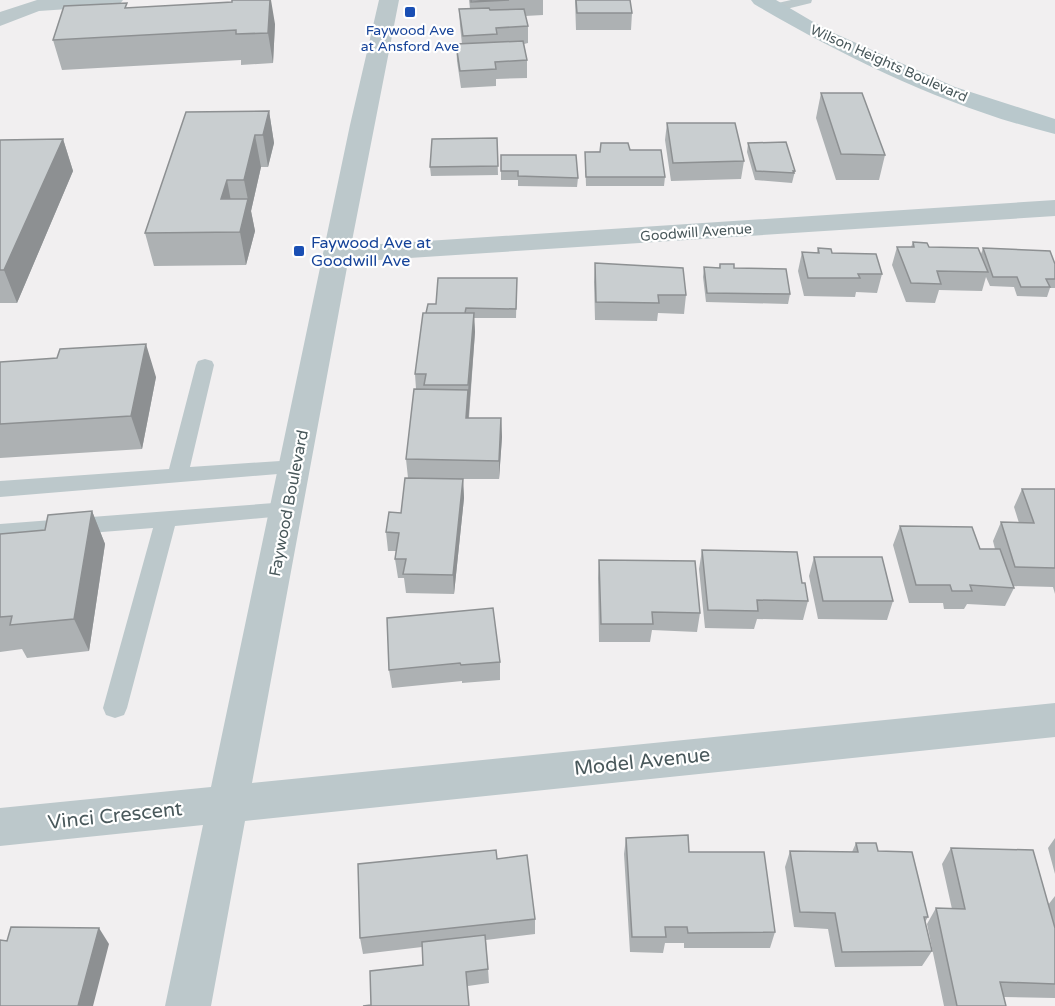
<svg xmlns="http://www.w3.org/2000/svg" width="1055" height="1006" viewBox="0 0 1055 1006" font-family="'Varela Round',sans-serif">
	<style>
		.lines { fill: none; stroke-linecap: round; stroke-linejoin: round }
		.lane { fill: #bcc8cb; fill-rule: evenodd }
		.street { fill: #bcc8cb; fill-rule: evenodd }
		.secondary { fill: #b9c8cc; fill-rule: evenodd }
		.wall { fill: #adb1b3 }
		.shaded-wall { fill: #8d9092 }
		.building { fill: #c9ced0; stroke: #8d9092; stroke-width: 1.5 }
		.transit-dot { fill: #1a4fb4; stroke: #fff; stroke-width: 2 }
		.labels { text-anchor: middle; stroke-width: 4.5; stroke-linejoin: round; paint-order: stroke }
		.far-transit-label { font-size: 14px; fill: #164399; stroke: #fff }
		.far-street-label { font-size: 14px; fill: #49585b; stroke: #fff }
		.transit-label { font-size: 16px; fill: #164399; stroke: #fff; text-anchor: start }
		.street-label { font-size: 16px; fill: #49585b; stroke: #fff }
		.near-street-label { font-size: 20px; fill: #49585b; stroke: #fff }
	</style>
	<rect width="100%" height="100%" fill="#f1eff0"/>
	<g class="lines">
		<path class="lane" d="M791,0H812L811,3L774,12L768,8L769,5Z
			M205,359L212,361L214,365L190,467L295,460L302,462L305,467L302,472L0,497V481L169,469L196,365L198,361Z
			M287,502L294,505L298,510L294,515L175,526L127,708L124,715L115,718L106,715L103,708L153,528L0,540V524Z"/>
		<path class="street" d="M37,0H123L120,4L113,6L39,11L0,26V12Z
			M379,0H399L351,246L1055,200V216L348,262L252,783L1055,703V737L245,821L211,1006H165L203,825L0,846V808L211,787L350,125Z"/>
		<path class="secondary" d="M751,0H776L827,30L955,87L1055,119V134C949,108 848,59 754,4Z"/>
	</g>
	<path class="wall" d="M469,0H543V15L525,16L528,26V43L524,44L527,60V78L496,79V86L461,88L457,61L456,44H462L460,26L459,9H470Z
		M575,0H630L632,13L631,30H576Z
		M275,24L273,63L241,65V60L62,70L53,40Z
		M821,93L885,155L879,180H836L816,118Z
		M269,111L274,143L268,167H261L251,211L255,231L246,265L154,266L145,233Z
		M667,123L744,161L741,179L671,181L665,140Z
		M497,138L498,175L431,176L430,167Z
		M63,139L73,171L17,303H0V140Z
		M748,143L795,171L792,183L755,180L747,152Z
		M630,150L665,177L664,186H586L585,152Z
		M501,155L578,178L577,187L518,186V180H501Z
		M913,242L929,247L981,254L983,248L1055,264V288H1050L1047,297L1017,296L1014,287L990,286L986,277L982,291L939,290L935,303L906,302L892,265L897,247H911Z
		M818,248L882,274L877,293L856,292L855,297L804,296L798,271L802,252L817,253Z
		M595,263L686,295L684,314L658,313L657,321L595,320L594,282Z
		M720,264L734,268L790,294L788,304L706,302L703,277L704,267L719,268Z
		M517,278L516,318H474L475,332L469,418H501L502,437L499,479H463L464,498L454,594L406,593L404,578H398L395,559L396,551H388L386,532L401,513L408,478L406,459L416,389L415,374L426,313L436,304Z
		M0,362L156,377L142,449L0,458Z
		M1022,489H1055V594L1053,587L1013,586L1014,588L1005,606L967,604L964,609H944L943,603H909L893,545L900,526L980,549H995L993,541L1001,522L1019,523L1014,507Z
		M92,511L105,544L89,651L27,658L22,649L0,652V534L45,530Z
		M702,550L802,583L808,601L803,620L757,619L754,629L705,628L699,569Z
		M814,557L893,601L887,620L818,619L809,576Z
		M599,560L700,613L697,632L652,630L650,642H599L598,578Z
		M387,618L500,662V680L462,683V681L392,688L389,670Z
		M626,838L689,852L775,932L770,948H684V943H665L663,953L630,952L624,854Z
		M1055,838V874L1048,848Z
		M856,843L878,851L928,917L925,922L932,951L922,966L835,967L828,929L794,927L785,867L790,851L852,852Z
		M951,848L1048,905L1055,896V998L1004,997L1006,1006H944L927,924L936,908L952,909L942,864Z
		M497,859L535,919V934L486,940L489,983L468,986L371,1005L423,965L422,947L363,954L360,938Z"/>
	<path class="shaded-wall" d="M270,0H271L275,24L273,63L268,33Z
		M269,111L274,143L268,167L263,135Z
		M255,135L261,167L251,211L255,231L246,265L240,232L248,200L244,180Z
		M63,139L73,171L17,303L4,270Z
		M227,180L233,212L221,199Z
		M474,313L475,332L467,437L466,418Z
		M146,344L156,377L142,449L131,416Z
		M501,418L502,437L499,479V461Z
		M463,479L464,498L454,594L453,575Z
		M92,511L105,544L89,651L74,619Z
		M99,928L109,944L93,1006H78Z"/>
	<path class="building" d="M232,0H270L268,33L236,34V30L53,40L64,6L127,3L125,8L232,2Z
		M471,0H509L471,2Z
		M576,0H630L632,13H577Z
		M489,8L490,10L524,9L528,26L496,28L497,34L463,36L459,9Z
		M523,41L527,60L495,62L496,69L460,71L456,44Z
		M821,93H862L885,155L841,154Z
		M269,111L263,135H255L244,180H227L221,199H248L240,232L145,233L186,112Z
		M667,123H735L744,161L673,163Z
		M497,138L498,166L430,167L432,139Z
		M63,139L4,270H0V140Z
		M786,142L795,171H793L794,173L756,171L748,143Z
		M601,143H628L630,150H661L665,177H586L585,152H600Z
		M501,155H576L578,178L518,176V171H501Z
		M913,242L927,243L929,247L978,248L988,272L937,271L941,284L911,283L897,247H914Z
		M818,248L831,249L832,253L876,254L882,274H858L860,278H808L802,252L819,253Z
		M983,248L1050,251L1055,264V279H1046L1050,287H1021L1017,277H993Z
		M595,263L683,268L686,295H658L659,303L596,302Z
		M720,264H734V268L786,269L790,294L707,293L704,267L720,268Z
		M438,278H517L516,309L466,308L465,313H426L428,304H436Z
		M423,313H474L468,385H424L426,374H415Z
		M146,344L131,416L0,424V362L57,358L60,349Z
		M414,389L468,390L466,418H501L499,461L406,459Z
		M405,478L463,479L453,575L403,574L406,559H395L399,533L386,532L389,512L401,513Z
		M1022,489H1055V568L1015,567L1001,522L1034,523Z
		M92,511L74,619L10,625L12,616L0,617V534L45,530L48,515Z
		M900,526L972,527L980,549H1000L1014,588L970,585L972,591H952L950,585H916Z
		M702,550L797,552L802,583H805L808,601L757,600L758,611L708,610Z
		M814,557H882L893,601H823Z
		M599,560L695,561L700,613L652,612L653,624H601Z
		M493,608L500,662L461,665L460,663L389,670L387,618Z
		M688,835L689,852H764L775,932L688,933L687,927H665L666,937H632L626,838Z
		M856,843H876L878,851L912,852L928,917H924L932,951L842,952L835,913L800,912L790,851L858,852Z
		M951,848L1033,850L1055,928V984L1000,982L1006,1006H957L936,908L965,909Z
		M496,850L497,859L527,855L535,919L360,938L358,864Z
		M11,927L99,928L78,1006H0V940L7,941Z
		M485,935L488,969L466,972L469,1006H363L371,1005L370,971L423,965L422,942Z"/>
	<g class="transit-dot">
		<rect x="404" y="6" width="12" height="12" rx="3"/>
		<rect x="293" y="245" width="12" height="12" rx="3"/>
	</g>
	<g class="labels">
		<g class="far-transit-label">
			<text x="410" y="35">Faywood Ave<tspan x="410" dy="16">at Ansford Ave</tspan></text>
		</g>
		<g class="far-street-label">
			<text transform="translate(889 63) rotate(24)" y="5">Wilson Heights Boulevard</text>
			<text transform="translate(696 232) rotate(-4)" y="5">Goodwill Avenue</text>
		</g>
		<g class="transit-label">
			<text x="311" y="248">Faywood Ave at<tspan x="311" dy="18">Goodwill Ave</tspan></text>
		</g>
		<g class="street-label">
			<text transform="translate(288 503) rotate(-79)" y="6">Faywood Boulevard</text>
		</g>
		<g class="near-street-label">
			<text transform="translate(642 761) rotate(-6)" y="7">Model Avenue</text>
			<text transform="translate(115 815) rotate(-6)" y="7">Vinci Crescent</text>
		</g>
	</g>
</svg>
